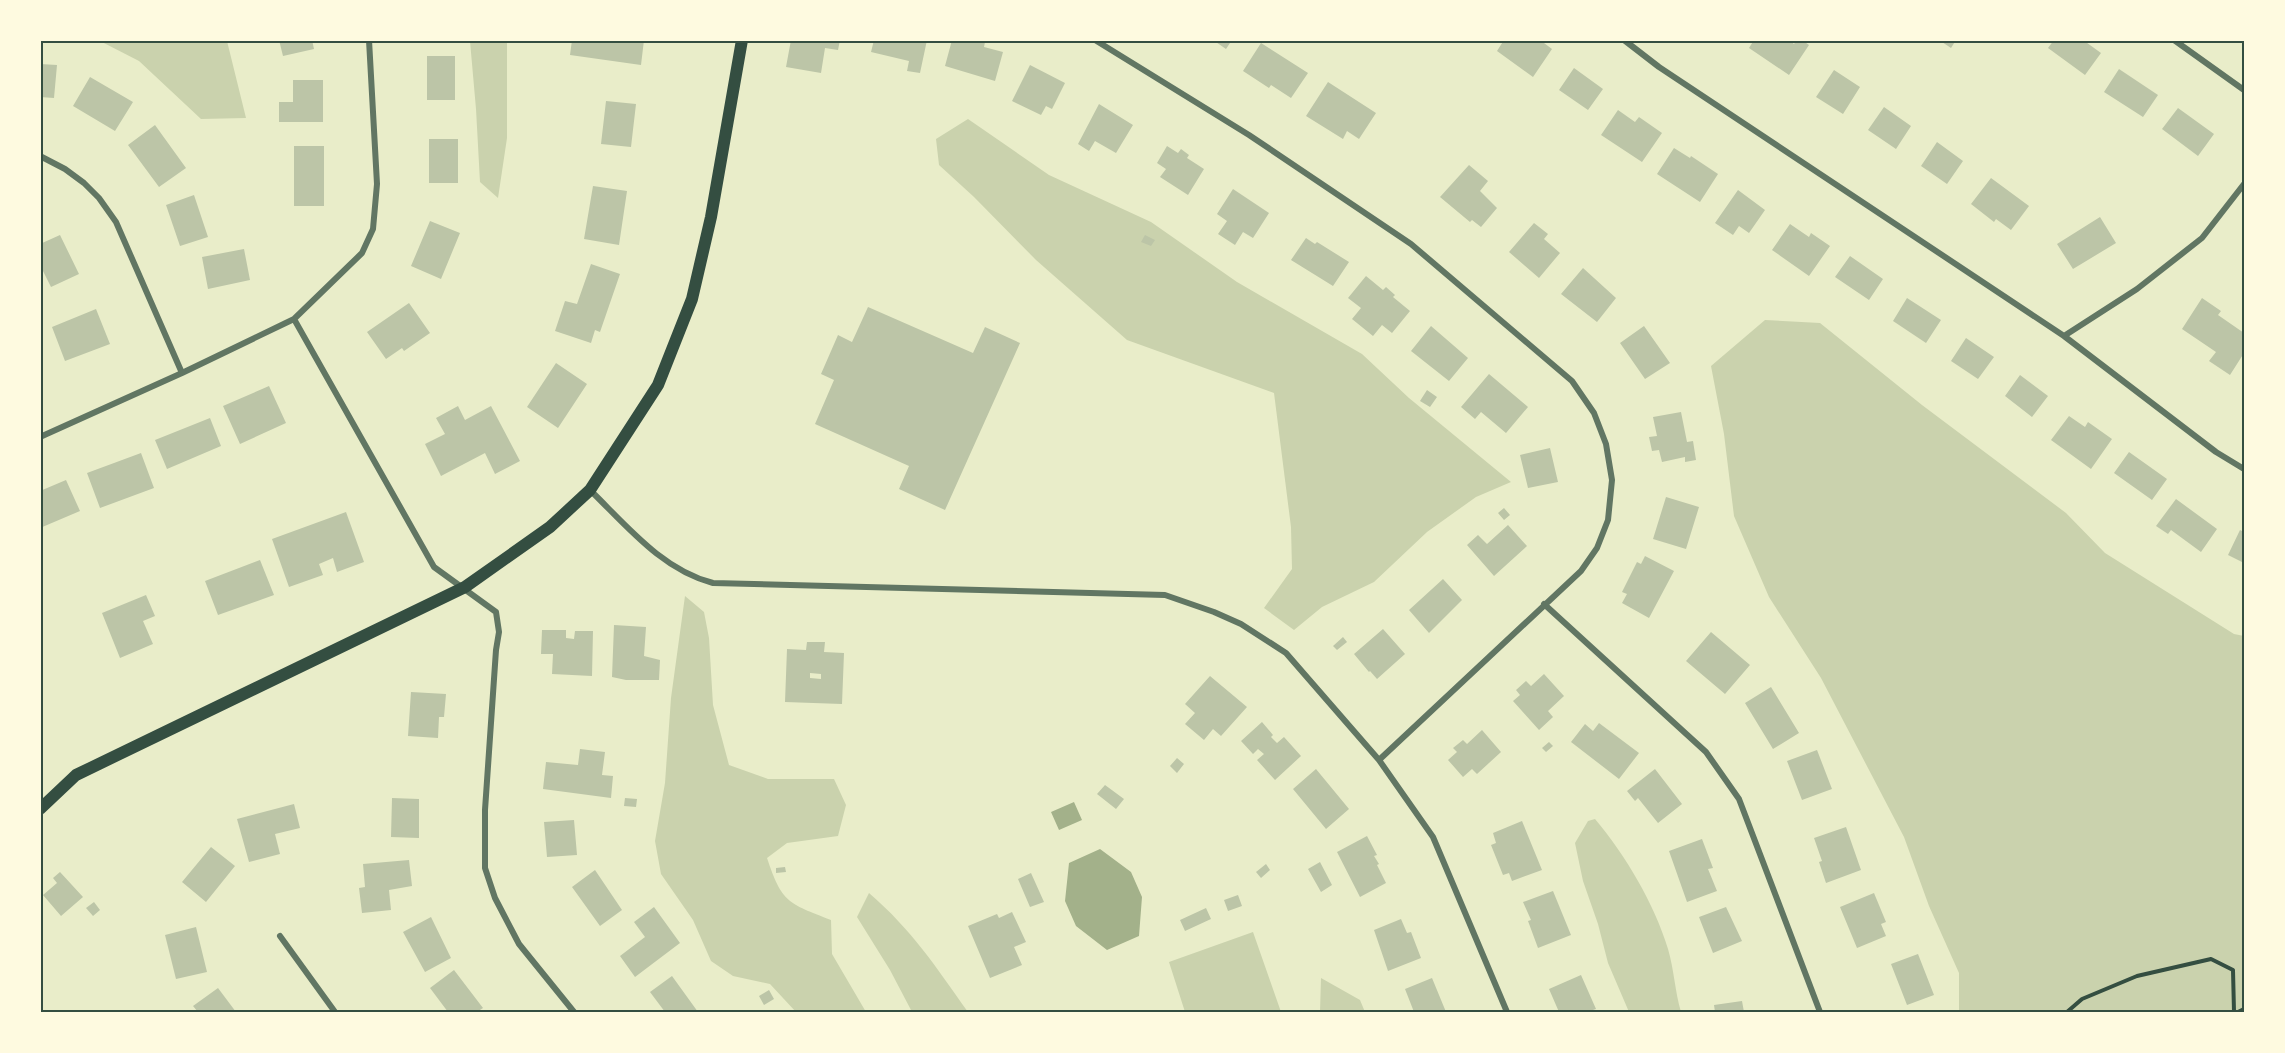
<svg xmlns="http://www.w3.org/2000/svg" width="2285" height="1053" viewBox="0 0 2285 1053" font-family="'Noto Serif',serif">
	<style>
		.green { fill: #cad2ad }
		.water { fill: #a3b18a }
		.building { fill: #bcc5a7; fill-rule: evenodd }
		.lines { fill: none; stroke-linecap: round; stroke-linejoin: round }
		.path { stroke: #344e41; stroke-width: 4 }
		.minor { stroke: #617663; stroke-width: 6 }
		.secondary { stroke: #344e41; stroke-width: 12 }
		.neatline { fill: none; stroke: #344e41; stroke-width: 2 }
	</style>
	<rect width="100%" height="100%" fill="#e9edc9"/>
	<path class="green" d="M100,41H227L246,118L201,119L139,61Z
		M470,41H507V138L498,198L480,182L476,109Z
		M968,119L1049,175L1151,222L1237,282L1362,354L1409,398L1511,482L1476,497L1427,532L1374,582L1322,607L1294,630L1264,608L1292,569L1291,527L1274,393L1127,340L1036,260L974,197L939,165L936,139Z
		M1765,320L1820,323L1922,405L2066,513L2105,553L2234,634L2244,636V1012H1959V973L1929,906L1904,837L1821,678L1769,597L1734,516L1724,434L1711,366Z
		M685,596L704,612L709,638L713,705L729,765L768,779H834L846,805L838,836L787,843L767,858C782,903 788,903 831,920L832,954L866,1012H796L770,984L733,976L711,961L693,920L661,874L655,841L665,783L671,698Z
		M1595,819C1626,856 1654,903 1668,949C1674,969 1675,992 1681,1012H1629L1608,963L1598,924L1583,881L1575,843L1588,821Z
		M869,893C912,930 936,967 968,1012H906L911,1010L890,970L857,917Z
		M1253,932L1281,1012H1185L1169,962Z
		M1321,978L1360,1000L1365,1012H1320Z"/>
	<path class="water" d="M1074,802L1082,820L1059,830L1051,812Z
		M1100,849L1131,872L1142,897L1139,936L1107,950L1076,926L1065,901L1069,863Z"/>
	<path class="building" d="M279,40H312L314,49L283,56Z
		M572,40H644L641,65L570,55Z
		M791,40H840L838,50L825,48L821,73L786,67Z
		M874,40H927L920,73L907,71L909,61L871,52Z
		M952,40H979L985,42L984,47L1003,52L995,81L945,66Z
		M1213,40H1232L1226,49Z
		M1504,40H1540L1552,49L1533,77L1497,51Z
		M1754,40H1789L1794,44L1797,40H1802L1809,45L1789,75L1749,48Z
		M1939,40H1956L1951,48Z
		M2054,40H2083L2101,53L2085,75L2048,48Z
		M1261,43L1308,73L1291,98L1271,85L1269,88L1243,71Z
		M427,56H455V100H427Z
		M40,64L57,65L54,98L40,97Z
		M1030,65L1065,83L1052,109L1046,106L1041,115L1012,101Z
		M1574,68L1603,89L1588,110L1559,90Z
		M2119,69L2158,95L2143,117L2104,92Z
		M1834,70L1860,87L1843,114L1816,97Z
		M90,77L133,102L115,131L73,106Z
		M293,80H323V122H279V102H293Z
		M1328,82L1376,113L1359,139L1347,131L1343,139L1306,116Z
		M606,101L636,104L631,147L601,144Z
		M1099,104L1133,125L1116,153L1095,141L1089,151L1078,144Z
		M1884,107L1911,126L1896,149L1868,130Z
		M2178,108L2214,134L2198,156L2162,129Z
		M1618,110L1635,122L1639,117L1662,133L1642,162L1601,135Z
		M155,125L186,168L159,187L128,145Z
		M429,139H458V183H429Z
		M1937,142L1963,161L1947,184L1921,166Z
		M294,146H324V206H294Z
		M1167,146L1178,153L1181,149L1189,155L1187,158L1204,169L1188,195L1160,177L1166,169L1157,163Z
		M1674,148L1690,158L1691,156L1718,174L1700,202L1657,174Z
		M1469,165L1488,181L1480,191L1497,208L1481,227L1472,220L1470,222L1440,197Z
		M1991,178L2029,206L2011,230L1996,219L1994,222L1971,204Z
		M593,186L627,191L619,245L584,239Z
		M1233,189L1269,213L1253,238L1243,232L1235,245L1218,234L1227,221L1217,214Z
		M1738,190L1765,210L1749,233L1739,226L1733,235L1715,223Z
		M194,195L208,237L180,246L166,205Z
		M2100,217L2116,243L2073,269L2057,244Z
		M430,221L460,233L441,279L411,266Z
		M1534,223L1548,234L1544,239L1560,253L1539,278L1509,252Z
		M1790,224L1809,237L1811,233L1830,246L1809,276L1772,250Z
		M60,235L79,274L51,287L40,265V244Z
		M1145,235L1155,240L1151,246L1141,242Z
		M1306,238L1315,244L1317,242L1349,262L1333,286L1291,260Z
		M244,249L250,280L208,289L202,257Z
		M1850,256L1883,279L1869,300L1835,277Z
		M591,264L620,274L600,332L595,330L591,343L555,331L565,301L577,304Z
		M1583,268L1616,298L1597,322L1561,294Z
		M1366,276L1383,290L1386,287L1395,295L1393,297L1410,311L1392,333L1382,325L1373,336L1352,319L1361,308L1348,298Z
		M1907,298L1941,320L1926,343L1893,321Z
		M2202,298L2221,311L2218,315L2244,333V353L2230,375L2209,361L2216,352L2182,329Z
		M409,303L430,333L404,351L402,348L386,359L367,332Z
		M868,307L973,353L985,327L1020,343L945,510L899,489L909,466L815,424L834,380L821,374L838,335L852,342Z
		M96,309L110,344L65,361L52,327Z
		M1431,326L1468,358L1449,381L1411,351Z
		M1644,326L1670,363L1645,379L1620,343Z
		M1966,338L1994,357L1978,379L1951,361Z
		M556,363L587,384L558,428L527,407Z
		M1489,374L1528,407L1506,433L1481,412L1475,419L1461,407Z
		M2020,375L2048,396L2032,417L2005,396Z
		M269,386L286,423L240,444L223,406Z
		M1427,390L1437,397L1430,407L1420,401Z
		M458,406L465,420L491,406L520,461L495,474L485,453L441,476L425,444L445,434L436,418Z
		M1681,412L1687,442L1693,441L1696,460L1685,462V457L1662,462L1659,450L1652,451L1649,437L1657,436L1653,417Z
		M2069,416L2085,427L2088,422L2112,439L2091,469L2051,440Z
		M210,418L221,446L167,469L155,440Z
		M1550,448L1558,482L1528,488L1520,455Z
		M2129,452L2167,479L2152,500L2114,473Z
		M141,453L154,488L100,508L87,473Z
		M66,480L80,511L40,528V491Z
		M1666,497L1699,507L1686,549L1653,539Z
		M2176,499L2217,529L2201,552L2171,530L2168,534L2156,526Z
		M1504,508L1510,515L1504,520L1498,513Z
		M346,512L364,562L337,572L333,558L319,564L323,575L289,587L272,539Z
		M1508,525L1527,546L1494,576L1467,545L1478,535L1487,544Z
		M2240,530L2244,532V563L2228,555Z
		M1645,556L1674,571L1649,618L1622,603L1627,594L1622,592L1637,562L1641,564Z
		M260,560L274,595L218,615L205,581Z
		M1443,579L1462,600L1429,633L1409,610Z
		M146,595L155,616L143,621L153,644L120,658L102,613Z
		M614,625L646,627L644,656L660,660L659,680H626L612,677Z
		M1383,629L1405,654L1377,679L1370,671L1369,672L1354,654Z
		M542,630H566V638L574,639L575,631H593L592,676L552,674L553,654H541Z
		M1711,632L1750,665L1725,694L1686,661Z
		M1343,637L1347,642L1337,650L1333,646Z
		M807,642H825L824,652L844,653L842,704L785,702L787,649L806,650ZM810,673L821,674V679L810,678Z
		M1544,674L1564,696L1548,711L1553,717L1539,730L1513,701L1520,695L1516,690L1526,681L1531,686Z
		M1210,676L1247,707L1221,736L1213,729L1204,740L1185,724L1195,713L1185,704Z
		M1771,687L1799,733L1773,749L1745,703Z
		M411,692L446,694L444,717H439L438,738L408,736Z
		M1262,722L1273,735L1271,737L1277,743L1284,737L1301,756L1275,780L1257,760L1264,754L1258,749L1253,754L1241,741Z
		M1599,723L1639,753L1619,779L1571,742L1585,724L1593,731Z
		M1482,730L1501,752L1477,774L1472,769L1463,777L1448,760L1457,752L1453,748L1463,740L1467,744Z
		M1549,742L1553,746L1546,752L1542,748Z
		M580,749L605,752L602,775L613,776L611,798L543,789L546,762L578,765Z
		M1817,750L1832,789L1802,800L1787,761Z
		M1177,758L1184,764L1177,773L1170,766Z
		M1316,769L1349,809L1326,829L1293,789Z
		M1655,769L1682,804L1658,823L1638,798L1635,801L1627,791Z
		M1105,785L1124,799L1116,809L1097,794Z
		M392,798L419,799V838L391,837Z
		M625,798L637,799L636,807L624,806Z
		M294,804L300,828L275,834L280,854L249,862L237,819Z
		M574,820L577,855L547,857L544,822Z
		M1522,821L1542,870L1512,881L1509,873L1503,875L1491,845L1496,843L1493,833Z
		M1846,827L1861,870L1826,883L1819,862L1822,861L1814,838Z
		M1367,836L1377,855L1374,856L1379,864L1377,865L1386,883L1360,897L1337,852Z
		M1702,839L1713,868L1708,869L1717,891L1687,902L1669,851Z
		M211,847L235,866L206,902L182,882Z
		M409,860L412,886L389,890L391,910L362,913L359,888L365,887L363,864Z
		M1320,862L1332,885L1321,892L1308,869Z
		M1266,864L1270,870L1261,878L1256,872Z
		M785,867L786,872L776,873V868Z
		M595,870L622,910L600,926L572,887Z
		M60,872L83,897L61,916L43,895L57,883L53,878Z
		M1031,873L1044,902L1030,907L1018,879Z
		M1553,891L1571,935L1538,948L1528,921L1531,920L1523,902Z
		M1874,893L1886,922L1881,924L1886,936L1857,948L1840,907Z
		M1238,895L1242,906L1228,911L1224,900Z
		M94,902L100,910L93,916L86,908Z
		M654,907L680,943L635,977L620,956L645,937L634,922Z
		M1726,907L1742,941L1713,953L1699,917Z
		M1206,908L1211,919L1185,931L1180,920Z
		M1012,912L1026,942L1014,947L1022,965L990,978L968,926L997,914L999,918Z
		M431,917L451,958L425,972L403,932Z
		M1401,919L1407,933L1411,932L1421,958L1388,971L1374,930Z
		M196,927L207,972L176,979L165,935Z
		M1918,954L1934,995L1907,1005L1891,964Z
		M454,970L483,1008L477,1012H448L430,988Z
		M1581,975L1596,1009L1587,1012H1559L1549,989Z
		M672,976L698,1012H665L650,992Z
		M1432,978L1446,1012H1414L1405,989Z
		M218,988L236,1012H198L193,1006Z
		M769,990L774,999L764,1005L759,996Z
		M1742,1001L1744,1012H1715L1714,1005Z"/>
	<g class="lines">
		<path class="path" d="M2067,1012L2082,999L2137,976L2211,959L2233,970L2234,1012
			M2238,1012L2244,1009"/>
		<path class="minor" d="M1095,40L1249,135L1411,244L1572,381L1594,413L1606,444L1612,480L1608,520L1597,548L1581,571L1379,760
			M1624,40L1659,67L2064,336L2216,452L2244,469
			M2174,40L2244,90
			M40,156L65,169L84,183L99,198L116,222L182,373
			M294,319L434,567L496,612L499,632L496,650L485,810V868L495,898L519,944L574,1012
			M2064,336L2137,289L2202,238L2244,184
			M40,437L182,373L294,319L362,253L373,229L377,184L369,40
			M590,490C626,525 662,570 713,583L1165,595L1214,612L1241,624L1286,653L1379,760L1433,837L1507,1012
			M1544,604L1706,752L1739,799L1820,1012
			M280,936L335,1012"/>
		<path class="secondary" d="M40,809L76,775L465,587L550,527L590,490L658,385L692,299L711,217L742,40"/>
	</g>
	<rect width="2285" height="1053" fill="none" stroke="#fefae0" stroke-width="84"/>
	<rect x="42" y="42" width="2201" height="969" class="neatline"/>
</svg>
